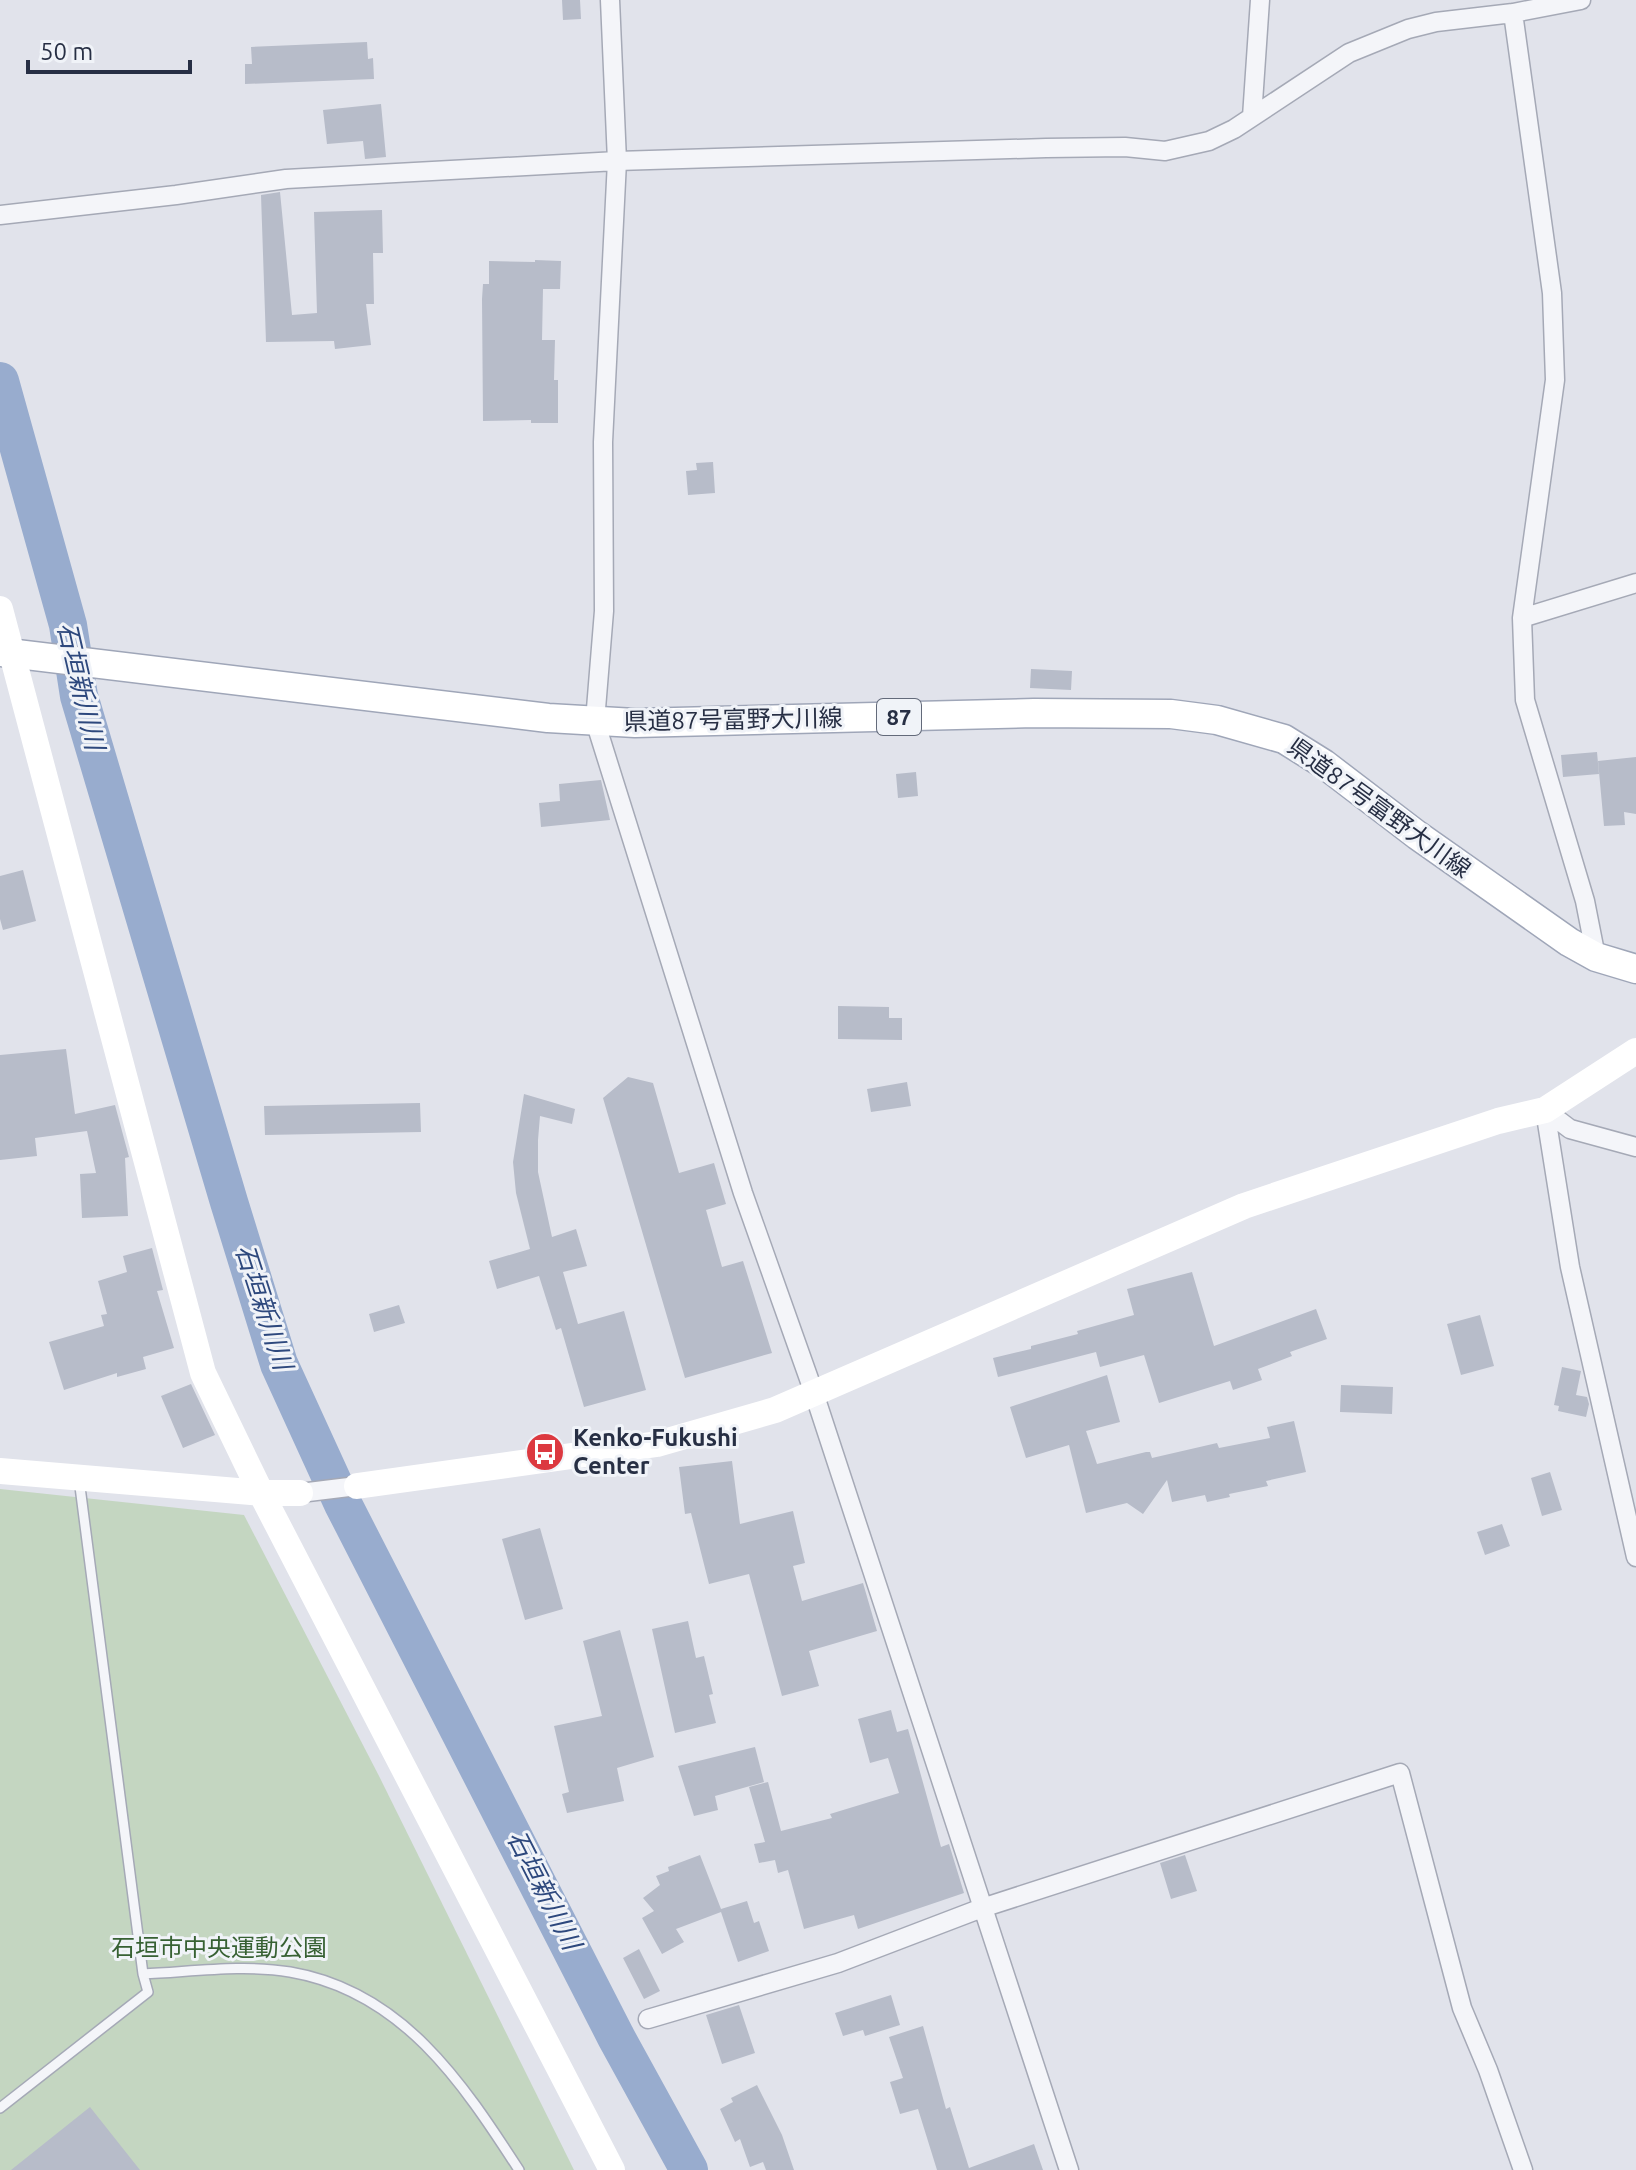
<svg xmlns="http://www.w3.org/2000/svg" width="1636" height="2170" viewBox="0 0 1636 2170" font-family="Ubuntu,'Noto Sans JP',sans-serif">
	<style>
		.green { fill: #c4d6c1 }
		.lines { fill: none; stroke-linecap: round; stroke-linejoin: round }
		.river { stroke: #98acce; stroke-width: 38 }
		.building { fill: #b7bcc9 }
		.lane-casing { stroke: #a5a9b6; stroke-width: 12 }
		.street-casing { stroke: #a5a9b6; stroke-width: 21 }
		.primary-casing { stroke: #9fa6b8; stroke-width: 31 }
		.lane { stroke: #f4f5f9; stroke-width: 9 }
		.street { stroke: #f4f5f9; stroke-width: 18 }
		.secondary { stroke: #fff; stroke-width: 26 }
		.primary { stroke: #fff; stroke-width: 28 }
		.labels { text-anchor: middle; stroke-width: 6; stroke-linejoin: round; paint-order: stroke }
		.shield { fill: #f0f3f8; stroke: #636a7a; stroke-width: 2 }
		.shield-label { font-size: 22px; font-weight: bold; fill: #272f44 }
		.street-label { font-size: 24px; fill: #272f44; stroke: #f0f3f8 }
		.poi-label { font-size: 24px; font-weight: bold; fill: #272f44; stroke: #f0f3f8; text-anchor: start }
		.park-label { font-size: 24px; fill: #376133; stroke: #f0f3f8 }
		.water-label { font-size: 26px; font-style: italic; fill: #2d487d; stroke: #f0f3f8 }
	</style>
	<rect width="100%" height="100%" fill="#e1e3eb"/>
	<path class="green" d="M0,1489L244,1515L379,1776L574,2170H0Z"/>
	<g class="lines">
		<path class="river" d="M0,381L68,625L79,696L229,1202L279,1364L343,1504L616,2037L689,2170"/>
	</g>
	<path class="building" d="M562,0H580L581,19L563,20Z
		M367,42L368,59L373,58L374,79L245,84V64H252L251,47Z
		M381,104L386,157L365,159L363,141L327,144L323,110Z
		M280,192L292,315L317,313L314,212L382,210L383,253H373L374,304H366L371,345L335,349L334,341L266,342L261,195Z
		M535,260L561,261L560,289H543L542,340H555L554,380H558V423H531V420L483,421L482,299L483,284H489V261L535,262Z
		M713,462L715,493L688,495L686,471L697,470L696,463Z
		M1031,669L1072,671L1071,690L1030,688Z
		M1597,752L1599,774L1563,777L1561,755Z
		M1636,757V814L1624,812L1625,825L1604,826L1598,761Z
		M916,772L918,796L898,798L896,774Z
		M601,780L610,820L541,827L539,803L560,801L559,784Z
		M23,870L36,921L3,930L0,919V876Z
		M838,1006L889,1007V1018H902V1040L838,1039Z
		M66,1049L75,1114L115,1105L129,1157L125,1158L128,1216L82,1218L80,1174L96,1173L87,1131L35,1138L37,1156L0,1160V1055Z
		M628,1077L653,1083L679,1173L714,1163L726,1204L706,1210L722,1267L743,1261L772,1353L685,1378L603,1098Z
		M907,1082L911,1106L871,1112L867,1089Z
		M524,1094L575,1109L572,1124L540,1116L538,1140V1172L552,1237L576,1229L587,1266L563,1272L578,1324L624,1311L646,1390L584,1407L561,1328L556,1330L539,1276L497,1289L489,1261L530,1249L516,1193L513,1162Z
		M420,1103L421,1132L265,1135L264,1106Z
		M152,1248L163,1290L157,1291L174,1348L143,1357L146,1369L117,1377V1373L64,1390L49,1342L104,1326L101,1315L107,1314L98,1281L127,1272L123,1256Z
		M1192,1272L1214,1346L1316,1309L1327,1339L1290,1352L1292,1356L1258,1369L1262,1380L1233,1390L1230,1381L1159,1403L1144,1355L1100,1367L1096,1352L998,1377L993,1358L1031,1349V1346L1078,1334L1077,1331L1134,1315L1127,1289Z
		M399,1305L405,1323L374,1332L369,1314Z
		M1480,1315L1494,1366L1461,1375L1447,1324Z
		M1562,1367L1581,1371L1576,1395L1587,1397L1589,1404L1586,1417L1558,1411L1559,1406L1554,1405Z
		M1107,1375L1120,1422L1086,1431L1097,1464L1146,1452H1150L1152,1458L1217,1443L1219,1448L1270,1438L1267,1427L1294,1421L1306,1472L1266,1481L1268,1486L1229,1494L1230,1497L1207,1502L1205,1495L1172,1502L1167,1480L1143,1514L1127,1503L1086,1513L1069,1445L1026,1458L1010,1407Z
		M191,1384L215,1435L183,1448L161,1396Z
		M1341,1385L1393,1387L1392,1414L1340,1412Z
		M732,1461L740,1524L793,1511L805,1563L793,1566L802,1601L863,1583L877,1631L809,1651L819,1686L782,1696L749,1574L709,1584L691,1513L685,1514L679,1467Z
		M1550,1472L1562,1510L1542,1516L1531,1478Z
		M1502,1524L1510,1546L1485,1555L1477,1532Z
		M540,1528L563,1609L525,1620L502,1539Z
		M688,1621L696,1658L704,1656L713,1694L709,1695L716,1723L675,1733L652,1629Z
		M620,1630L654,1757L617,1768L624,1801L567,1813L562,1794L569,1792L554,1726L602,1716L583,1641Z
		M891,1710L897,1732L908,1729L941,1847L949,1844L964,1893L858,1929L854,1915L804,1929L788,1870L778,1873L775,1860L759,1863L754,1844L765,1842L749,1787L768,1782L781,1831L832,1818L830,1814L899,1793L888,1758L870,1763L858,1719Z
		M755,1747L764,1782L715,1796L718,1810L694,1816L678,1766Z
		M700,1855L721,1909L747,1901L754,1923L759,1921L769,1951L738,1962L721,1912L676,1929L684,1942L662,1954L642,1918L654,1911L643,1898L660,1885L656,1876L669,1871L668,1867Z
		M1185,1855L1197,1891L1171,1899L1160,1863Z
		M639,1949L660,1991L644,1999L623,1958Z
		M891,1995L900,2025L865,2036L863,2030L843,2036L835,2013Z
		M739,2005L755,2053L722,2064L706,2015Z
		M923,2026L946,2109L950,2107L969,2168L1034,2144L1043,2170H937L918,2109L900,2114L890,2082L903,2078L889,2037Z
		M757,2085L782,2135L794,2170H766L763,2162L750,2167L740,2139L735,2142L720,2109L733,2102L731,2098Z
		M90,2107L140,2170H11Z"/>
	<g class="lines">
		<g class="lane-casing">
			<path id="lane" d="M143,1974C191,1972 243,1964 290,1972C402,1991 462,2082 519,2170
				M0,2108L148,1992L143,1974L79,1479"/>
		</g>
		<g class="street-casing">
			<path id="street" d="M610,0L617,161L603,442L604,611L595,721L743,1193L814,1393L1069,2170
				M1513,13L1552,293L1555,380L1522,618L1525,700L1585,901L1596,957
				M1252,117L1260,0
				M0,215L176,195L286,179L617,161L1046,148L1125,147L1165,151L1209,141L1234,129L1349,53L1408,29L1436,22L1513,13L1581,0
				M1522,618L1636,583
				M1545,1110L1570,1267L1636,1557
				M1545,1110L1570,1129L1636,1147
				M300,1493L357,1486
				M648,2019L838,1963L982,1908L1400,1773L1462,2008L1488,2070L1523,2170"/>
		</g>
		<g class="primary-casing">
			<path id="primary" d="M0,652L548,718L635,723L1034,713L1171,714L1217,720L1284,739L1324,764L1417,835L1569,942L1596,957L1636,969"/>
		</g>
		<use href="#lane" class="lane"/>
		<use href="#street" class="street"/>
		<path class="secondary" d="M0,609L203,1373L261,1493L612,2170
			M0,1471L261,1493H300
			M357,1486L657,1444L775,1410L1244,1206L1498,1121L1545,1110L1636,1051"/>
		<use href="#primary" class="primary"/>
	</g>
	<defs>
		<g id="bus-disc" transform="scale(2)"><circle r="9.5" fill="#dc3940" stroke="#f0f3f8"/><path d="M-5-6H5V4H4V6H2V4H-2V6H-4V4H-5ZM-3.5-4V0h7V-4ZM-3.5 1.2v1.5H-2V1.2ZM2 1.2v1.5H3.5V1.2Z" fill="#fff"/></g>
	</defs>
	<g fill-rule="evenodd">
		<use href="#bus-disc" x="545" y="1452"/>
	</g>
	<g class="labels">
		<rect class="shield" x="877" y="699" width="44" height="36" rx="6"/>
		<g class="shield-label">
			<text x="899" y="725">87</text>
		</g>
		<g class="street-label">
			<text transform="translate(733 720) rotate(-1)" y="8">県道87号富野大川線</text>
			<text transform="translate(1379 808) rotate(36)" y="8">県道87号富野大川線</text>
		</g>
		<g class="poi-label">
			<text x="573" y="1446">Kenko-Fukushi<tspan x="573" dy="28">Center</tspan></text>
		</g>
		<g class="park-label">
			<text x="219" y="1956">石垣市中央運動公園</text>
		</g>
		<g class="water-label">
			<text transform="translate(81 686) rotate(77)" y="9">石垣新川川</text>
			<text transform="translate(264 1307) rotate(72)" y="9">石垣新川川</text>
			<text transform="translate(544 1890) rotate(63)" y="9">石垣新川川</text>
		</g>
	</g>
	<path d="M28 60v12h162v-12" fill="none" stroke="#272f44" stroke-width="4"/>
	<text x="40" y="60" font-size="24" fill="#272f44" stroke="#f0f3f8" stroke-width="6" paint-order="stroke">50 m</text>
</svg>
